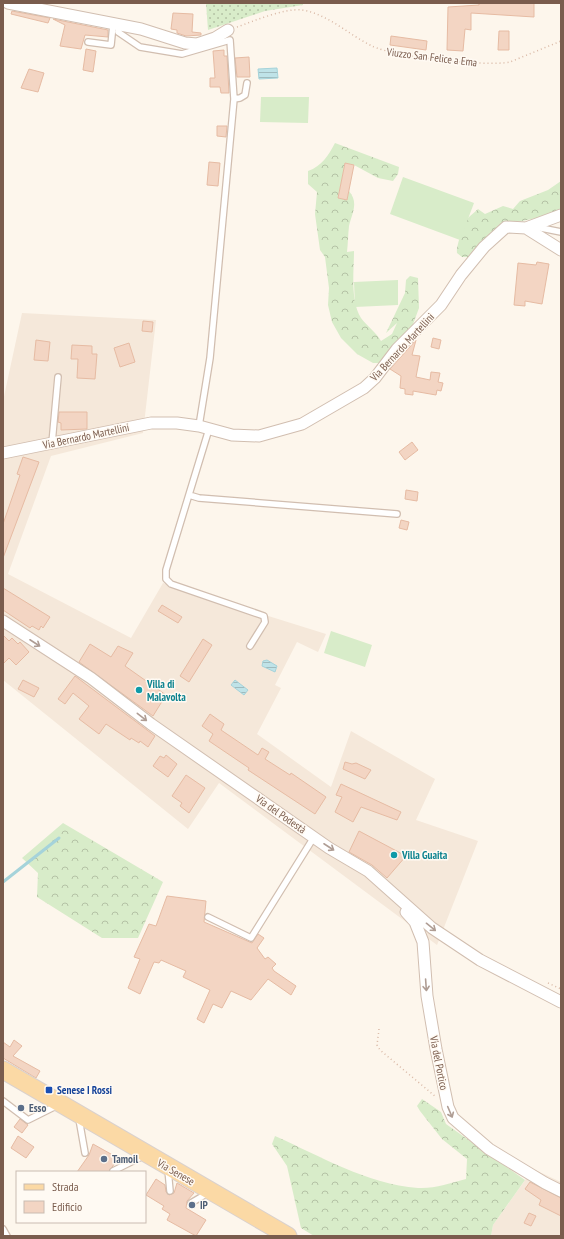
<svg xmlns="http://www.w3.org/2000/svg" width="564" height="1239" viewBox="0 0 564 1239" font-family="'PT Sans Narrow',sans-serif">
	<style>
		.residential { fill: #f5e8da }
		.grass { fill: url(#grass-dots) }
		.forest { fill: url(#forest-crowns) }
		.pitch { fill: #d8ecc9 }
		.water { fill: url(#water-rules); stroke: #a5d3da }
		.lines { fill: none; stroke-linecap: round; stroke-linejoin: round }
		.stream { stroke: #a5d3da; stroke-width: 3 }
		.building { fill: #f3d5c3; stroke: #e6bba3 }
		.lane-casing { stroke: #d1beb0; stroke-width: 8 }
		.street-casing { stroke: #d1beb0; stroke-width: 13 }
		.primary-casing { stroke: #dad1cd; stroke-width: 19 }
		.path { stroke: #d9b8a5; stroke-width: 1.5; stroke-dasharray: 1 3; stroke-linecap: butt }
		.lane { stroke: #fff; stroke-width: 5.5 }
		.street { stroke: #fff; stroke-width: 11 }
		.primary { stroke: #fbd9a5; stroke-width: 17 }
		.oneway { stroke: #af9d94 }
		.culture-dot { fill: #0f9aa8; stroke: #fffaf3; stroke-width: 1.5 }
		.transit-dot { fill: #1a4fb4; stroke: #fffaf3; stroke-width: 1.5 }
		.service-dot { fill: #5c6f8a; stroke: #fffaf3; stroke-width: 1.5 }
		.labels { text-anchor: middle; stroke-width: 3; stroke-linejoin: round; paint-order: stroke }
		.street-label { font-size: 11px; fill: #7a5c4d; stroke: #fffaf3 }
		.culture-label { font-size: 11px; font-weight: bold; fill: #0d838f; stroke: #fffaf3; text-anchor: start }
		.transit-label { font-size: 11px; font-weight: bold; fill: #164399; stroke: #fffaf3; text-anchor: start }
		.service-label { font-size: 11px; font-weight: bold; fill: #4e5e75; stroke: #fffaf3; text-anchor: start }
	</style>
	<defs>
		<pattern id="grass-dots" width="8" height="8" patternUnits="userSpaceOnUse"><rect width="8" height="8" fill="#d8ecc9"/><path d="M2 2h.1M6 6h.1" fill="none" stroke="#b4c2a5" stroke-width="1.8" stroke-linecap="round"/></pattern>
		<pattern id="forest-crowns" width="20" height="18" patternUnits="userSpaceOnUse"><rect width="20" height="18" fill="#d8ecc9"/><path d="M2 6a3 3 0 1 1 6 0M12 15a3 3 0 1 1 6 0" fill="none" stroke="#b4c2a5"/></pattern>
		<pattern id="water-rules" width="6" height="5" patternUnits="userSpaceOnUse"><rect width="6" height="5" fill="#bfe3e8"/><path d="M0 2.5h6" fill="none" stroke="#a0bbbe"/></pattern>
	</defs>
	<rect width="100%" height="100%" fill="#fdf6ec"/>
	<path class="residential" d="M22,313L156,320L143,433L51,456L8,574L131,638L163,583L326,634L318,652L297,642L275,685L281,688L257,734L331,787L351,731L435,779L416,820L478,841L437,945L219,783L188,829L3,680V401Z
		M533,1169L561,1182V1236H491L493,1225Z"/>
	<path class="grass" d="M206,3H303V5L265,11L208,30Z"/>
	<path class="forest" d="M335,143L399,167L398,174L393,181L378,178L354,165L345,163L338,198L347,200L349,191C359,203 352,213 349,226C348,235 348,243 347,252L354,251C354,272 350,300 361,318C367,326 376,332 381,341L392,334L397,323L386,333L405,293L406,280L410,276L418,278L419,308L412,327L379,363H373L357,354L341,338L332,322L328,305L329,288L325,257L320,250L315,214L317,192L308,184V171C322,166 328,156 335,143Z
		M561,181V213L512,223L471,257H462L457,253C456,246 464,224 468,218C471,215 475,212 478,209L485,214L503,206L513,209L520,201L548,190Z
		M63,823L163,882L138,938H102L37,897L38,873L22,858Z
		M422,1099L441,1112L446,1124L525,1180L493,1225L491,1236H314L301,1228L287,1166L272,1144L275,1136C320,1156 367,1184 418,1188C434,1189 450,1183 466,1179L467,1159L442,1139L420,1111L417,1106Z"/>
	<path class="pitch" d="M261,97H309L308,123L260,122Z
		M403,177L474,203L460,240L390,214Z
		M398,280V305L355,307L354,282Z
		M331,631L372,645L365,667L324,653Z"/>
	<path class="water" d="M277,68L278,78L259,79L258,69Z
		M267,660L277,666L275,672L262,666L263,661Z
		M235,680L248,690L244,695L231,685Z"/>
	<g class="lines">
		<path class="stream" d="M3,882L59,838"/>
	</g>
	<path class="building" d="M479,3H534V17L471,13V30L465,29L463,51L447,50L448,7L479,5Z
		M12,11L50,18L48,23L11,14Z
		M173,13L193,14L192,32L201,33V35L186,36L177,33V30L171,29Z
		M53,19L108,30V37L85,35L81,49L60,46L65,25Z
		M499,31H509V50H498Z
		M391,36L427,41L426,50L390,45Z
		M86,49L96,51L93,72L83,70Z
		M224,50V56H227L229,93H221L220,87H210V78H215L213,51Z
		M249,57L250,77H237L235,58Z
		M29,69L44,73L38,92L21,88Z
		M217,126H227L226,137L217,136Z
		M209,162L220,163L218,186L207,185Z
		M345,163L354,165L347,200L338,198Z
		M537,262L549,264L542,304L525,301V306L514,305L518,263L536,265Z
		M143,321L153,322L152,332L142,331Z
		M433,338L441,340L439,349L431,347Z
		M36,340L50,342L48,361L34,360Z
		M416,340L412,355L420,356L416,377L430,380L431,372L440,373L438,382L443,383L441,391L437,390L436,395L413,391V395L405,394V389L400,388L401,376L390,369Z
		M129,343L135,362L120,367L114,348Z
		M72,345L92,346V354H97L95,379L77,378L78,359H71Z
		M59,412H87V429L61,430V423L58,422Z
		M412,442L418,450L405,460L399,452Z
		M23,457L39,462L3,558V524L20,475L17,474Z
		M406,490L418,492L417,501L405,499Z
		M401,520L409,522L407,530L399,528Z
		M3,588L50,617L43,628L41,626L39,630L32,626L30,628L3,610Z
		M162,605L182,617L178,623L158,611Z
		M3,635L9,641L12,638L18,644L20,642L29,652L16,665L9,658L3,664Z
		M203,639L212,645L189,682L180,676Z
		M90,644L111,657L118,646L133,653L125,666L166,695L153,716L79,662Z
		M75,676L155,736L148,747L140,741L139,743L131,738L130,740L106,724L99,734L79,719L89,706L73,693L65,704L58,699Z
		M23,680L39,688L34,697L18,689Z
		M210,714L224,724L221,730L258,755L262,748L269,752L265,759L290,775L291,773L326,797L315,814L248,770L249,768L209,741L213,734L202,726Z
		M166,755L177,764L168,777L153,766L160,756L164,758Z
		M345,762L352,764L356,763L371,770L365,779L343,769Z
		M186,775L205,788L189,813L180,806L182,803L172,796Z
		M341,784L401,812L397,820L361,807L353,822L335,812L342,797L336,795Z
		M359,831L406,856L387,878L372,865L349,852Z
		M167,896L206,901L204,922L252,943L258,934L264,938L257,948L265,959L268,957L276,964L272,968L274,971L296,986L291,995L268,979L251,1000L231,991L222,1008L213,1004L204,1023L197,1019L210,990L183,977L186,971L161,960L159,963L154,962L140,994L128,988L140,959L134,957L149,924L156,926Z
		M14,1040L22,1046L13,1056L40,1071L36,1078L3,1058V1042L10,1047Z
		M20,1119L28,1125L22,1133L14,1127Z
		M18,1136L34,1147L26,1158L11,1148Z
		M93,1144L118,1158L109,1172H77L89,1155Z
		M156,1179L165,1185L166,1192L169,1195L174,1193L177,1183L194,1193L187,1201L186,1208L206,1220L196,1236L167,1220L170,1214L162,1209L164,1206L146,1195Z
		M530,1182L561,1198V1216L539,1205L541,1200L525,1189Z
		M529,1213L536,1216L531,1226L524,1223Z"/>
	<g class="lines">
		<g class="lane-casing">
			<path id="lane" d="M119,26L118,32L140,47L182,54L230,40L234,99L210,358L199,426
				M88,42L111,45L113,25
				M234,99L240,98L245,95L247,83
				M536,227L561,232
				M209,429L166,570V579L171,584L264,616L265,622L250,646
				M52,443L58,377
				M189,495L199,498L397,514
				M208,917L251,938L314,837
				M3,1101L28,1120L58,1105
				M79,1119L85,1153
				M168,1170L170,1191
				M113,1171L145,1155
				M191,1203L208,1193
				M3,1229L7,1236"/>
		</g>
		<g class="street-casing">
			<path id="street" d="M8,3L141,29L185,43L197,44L215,38L228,30
				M526,228L561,250
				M3,453L151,423H177L199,426L232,435L259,436L302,424L364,388L375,378L397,349L441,305L461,275L484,247L506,227L526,228L561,215
				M3,621L91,678L151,724L329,848L368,871L432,928L480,960L561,1002
				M406,912L415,922L423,942L427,996L436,1049L448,1107L453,1118L489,1149L545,1183L561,1191"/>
		</g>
		<g class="primary-casing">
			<path id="primary" d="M3,1070L288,1236"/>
		</g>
		<path class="path" d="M237,27C254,21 284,8 302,10C328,14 349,35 372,46C394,57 486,67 510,62L561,41
			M548,983L561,989
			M379,1029L377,1045L380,1050L436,1097"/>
		<use href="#lane" class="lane"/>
		<use href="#street" class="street"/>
		<use href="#primary" class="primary"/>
	</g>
	<defs><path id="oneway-shaft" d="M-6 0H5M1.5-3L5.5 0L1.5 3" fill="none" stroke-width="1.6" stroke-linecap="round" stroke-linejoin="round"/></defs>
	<g class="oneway">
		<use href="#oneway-shaft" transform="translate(35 643) rotate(33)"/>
		<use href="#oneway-shaft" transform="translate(142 717) rotate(38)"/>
		<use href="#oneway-shaft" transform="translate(329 847) rotate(33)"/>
		<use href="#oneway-shaft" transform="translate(431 927) rotate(39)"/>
		<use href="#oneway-shaft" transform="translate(426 985) rotate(86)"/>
		<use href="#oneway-shaft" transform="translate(450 1112) rotate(67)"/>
	</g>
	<g class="culture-dot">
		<circle cx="139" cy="690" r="4"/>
		<circle cx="394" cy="855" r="4"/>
	</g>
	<rect class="transit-dot" x="45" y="1086" width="8" height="8" rx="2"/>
	<g class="service-dot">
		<circle cx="21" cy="1108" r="4"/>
		<circle cx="104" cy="1159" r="4"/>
		<circle cx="192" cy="1205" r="4"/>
	</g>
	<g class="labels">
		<g class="street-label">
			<text transform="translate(432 57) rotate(7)" y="4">Viuzzo San Felice a Ema</text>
			<text transform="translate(402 347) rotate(-47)" y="4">Via Bernardo Martellini</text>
			<text transform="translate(86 436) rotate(-12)" y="4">Via Bernardo Martellini</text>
			<text transform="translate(281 814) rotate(35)" y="4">Via del Podestà</text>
			<text transform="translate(439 1063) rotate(79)" y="4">Via del Portico</text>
			<text transform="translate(176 1172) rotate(30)" y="4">Via Senese</text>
		</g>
		<g class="culture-label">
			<text x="147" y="688">Villa di<tspan x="147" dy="13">Malavolta</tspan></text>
			<text x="402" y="859">Villa Guaita</text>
		</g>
		<g class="transit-label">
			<text x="57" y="1094">Senese I Rossi</text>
		</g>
		<g class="service-label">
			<text x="29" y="1112">Esso</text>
			<text x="112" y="1163">Tamoil</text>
			<text x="200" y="1209">IP</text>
		</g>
	</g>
	<rect width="564" height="1239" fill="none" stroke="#7a5c4d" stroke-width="8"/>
	<rect x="16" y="1171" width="130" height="52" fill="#fffaf3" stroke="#cabbb1"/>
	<rect x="24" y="1184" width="20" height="6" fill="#fbd9a5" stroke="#cabbb1"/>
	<text x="52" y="1191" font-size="12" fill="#7a5c4d">Strada</text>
	<rect x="24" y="1201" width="20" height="12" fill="#f3d5c3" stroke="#cabbb1"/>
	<text x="52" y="1211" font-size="12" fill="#7a5c4d">Edificio</text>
</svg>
